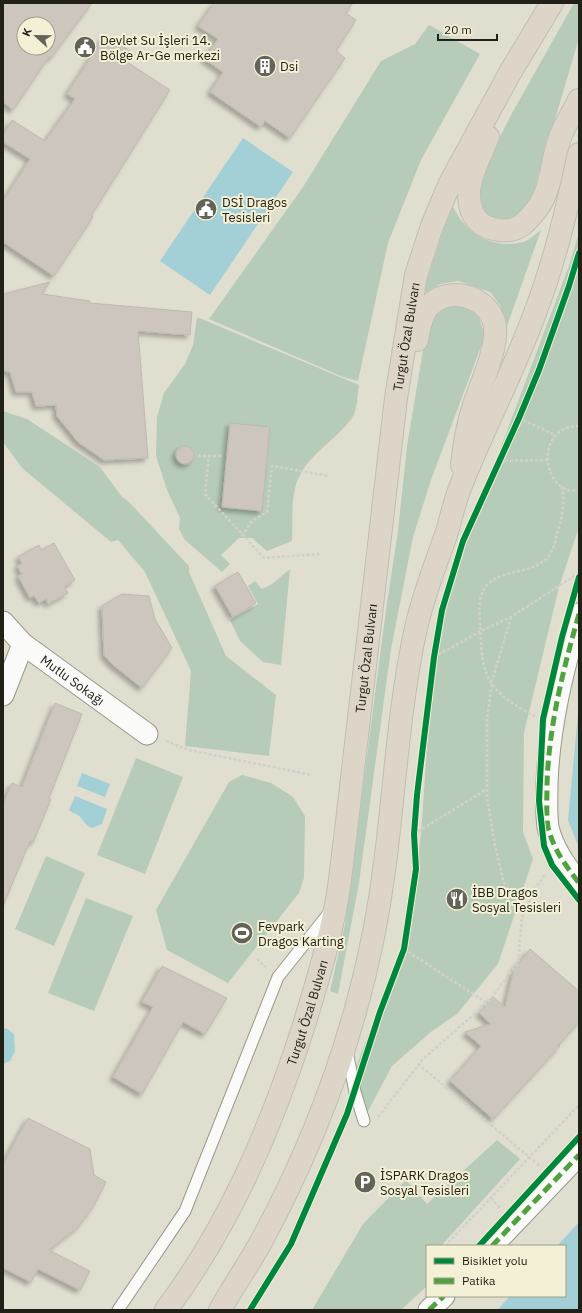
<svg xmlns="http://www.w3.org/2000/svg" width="582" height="1313" viewBox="0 0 582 1313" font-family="'IBM Plex Sans',sans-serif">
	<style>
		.green { fill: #b7ccb8 }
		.water { fill: #a3d0d6 }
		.building { fill: #ccc6bd; stroke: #bfb9b0; fill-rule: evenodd; filter: url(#shadow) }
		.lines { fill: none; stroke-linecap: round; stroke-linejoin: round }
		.lane-casing { stroke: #9a988d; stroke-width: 13 }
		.street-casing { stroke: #9a988d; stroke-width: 23 }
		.highway-casing { stroke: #bfbeb7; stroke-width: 24 }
		.path { stroke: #d1d0cc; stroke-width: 2.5; stroke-dasharray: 3 2; stroke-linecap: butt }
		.lane { stroke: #fafaf8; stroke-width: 11 }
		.street { stroke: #fafaf8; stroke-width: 21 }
		.highway { stroke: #ddd5c7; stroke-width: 22 }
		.quiet { stroke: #50a240; stroke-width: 5; stroke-dasharray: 10 5; stroke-linecap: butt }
		.cycleway-casing { stroke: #f4f0d5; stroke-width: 8 }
		.cycleway { stroke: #00873e; stroke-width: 6 }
		.labels { text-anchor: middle; stroke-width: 4; stroke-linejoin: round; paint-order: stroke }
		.poi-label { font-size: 13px; fill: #222117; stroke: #f4f0d5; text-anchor: start }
		.street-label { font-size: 13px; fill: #222117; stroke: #f4f0d5 }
	</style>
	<defs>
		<filter id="shadow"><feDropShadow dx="-3.5" dy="3.5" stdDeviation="2" flood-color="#0004"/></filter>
	</defs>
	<rect width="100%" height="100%" fill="#e0decf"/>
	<path class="green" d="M574,3H579V38L533,194C519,219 508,230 481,210L476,187L481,174L511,115Z
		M429,25L480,54L421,160L388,243L358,381L343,377L209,319L303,187L381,61L415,44Z
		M452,204C463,232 492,250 523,242C529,240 536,234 541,230L507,326L500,305L490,292L458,281L440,284L426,292L424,289Z
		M579,232V527L559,587L524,733L523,832L533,859L498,964L457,1014L432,1031L392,1066L366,1115L355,1070L407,932L421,835L433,660L450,583L570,263Z
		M451,305L462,306L477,312L485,336L431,480L413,537L391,649L359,883L338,994L330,991L345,924L386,610L398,531L407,446L426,332C431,319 438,312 451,305Z
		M197,317L359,385C357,395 358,409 352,418C337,439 312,452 300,475C290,493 293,521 292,541L267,551L252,538H239L221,555L230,564L222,572L185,540L179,529L180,518L167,490L156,456L157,417L164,393L185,364L193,345Z
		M3,411L27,419L100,467L122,497L127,500L189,566V572L226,656L276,695L269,756L185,746L191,671L145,572L118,540L111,542L22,468L3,442Z
		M290,569L281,665L263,662L253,653L240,641L230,620L258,604L248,586L255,581L262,589L272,584Z
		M136,758L183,777L145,874L97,855Z
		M242,775L271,783L293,797L305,816L304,878L299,893L228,983L167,950L156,910L229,782Z
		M46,856L85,873L54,946L15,929Z
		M86,898L133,916L94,1011L48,993Z
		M497,1140L520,1159L441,1246H427V1286L401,1310H312L363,1224L406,1180L427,1204Z"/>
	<path class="water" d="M243,138L293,172L210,295L160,261Z
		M579,703V848L568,820Z
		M82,773L110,784L105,797L77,786Z
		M75,796L107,809L102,824L92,828C84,825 84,820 78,815C75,813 72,813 69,810Z
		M6,1028L14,1034L15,1051L10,1061L3,1064V1029Z
		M579,1222V1310H497L510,1296H565V1246H557Z"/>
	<path class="building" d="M3,3H92L51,58L49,57L13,110L3,102ZM24,24H48V48H24Z
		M214,3H353L346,13L356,20L336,51L345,58L290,138L265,121L261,127L210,92L223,72L204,59L218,39L198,26Z
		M105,35L130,51L124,60L170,90L91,216L93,217L54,276L3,242V201L30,159L3,142V135L12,120L45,141L75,99L67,94Z
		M50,282L42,294L90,301V303L192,312L190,335L138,331L148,458L104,460L78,442L57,416L56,405L36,406L32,392H16L10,372L3,371V294Z
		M230,423L270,427L262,511L222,507Z
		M176 455a9 9 0 1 1 18 0a9 9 0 1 1-18 0Z
		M54,543L75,580L64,587L68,593L48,604L46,599L39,603L34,596L30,598L18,576L22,574L17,566L22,563L18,557L39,545L41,550Z
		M238,572L256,603L233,617L215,586Z
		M122,594L149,596L155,619L172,648L142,688L112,664L104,655L102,606Z
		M55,703L82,714L49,798L51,799L33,843L30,841L3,906V804L12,783L22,787Z
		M530,949L579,991V1022L558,1045L560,1046L493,1119L450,1081L481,1046L465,1032L491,1024L479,1013L493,997L505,1007L514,969Z
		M162,966L227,998L205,1034L183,1022L142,1094L113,1077L153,1007L142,1002Z
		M28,1118L90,1149L94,1175L106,1182L92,1209L78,1227L49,1250L90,1271L80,1290L38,1269L31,1282L3,1268V1164Z"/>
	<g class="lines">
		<g class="lane-casing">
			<path id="lane" d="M347,1051L355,1092L364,1121
				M118,1310L185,1211L278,977L329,913"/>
		</g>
		<g class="street-casing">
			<g id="street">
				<path d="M579,614C563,670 549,725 547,784C547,798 546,814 548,827C553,849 566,866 579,883"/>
				<path id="s1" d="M3,622L23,644L147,734"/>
				<path d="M3,695L23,644"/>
				<path d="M492,1246L579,1155"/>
				<path d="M429,1310L444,1296"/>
			</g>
		</g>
		<g class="highway-casing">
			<g id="highway">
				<path d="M488,137C482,152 468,178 469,194C469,203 471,213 477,220C487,231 510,234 522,225C527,221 532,215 536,210C553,189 551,159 561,135C566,123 573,112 579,100"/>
				<path d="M417,340C419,329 421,314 429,306C448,286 483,295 493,319C502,341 481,383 474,405C468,424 464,444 462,465"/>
				<path id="s2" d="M166,1310C229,1226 270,1130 302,1031C315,990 328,948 336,905C340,884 342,861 345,839L396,398L416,275L432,226L450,183L511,71L552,3"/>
				<path d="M220,1310C233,1287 248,1265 261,1242C313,1146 353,1039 374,932C394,831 394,728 416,628C423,596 435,566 446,535C451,519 454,503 460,488C483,429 513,373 535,313C555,261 567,208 579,154"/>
			</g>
		</g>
		<path class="path" d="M519,418L555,435
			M579,426C540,426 539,478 567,490C570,491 575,490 579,491
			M198,456H209
			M221,456H209L205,494L264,558L321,554
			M500,461L547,460
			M242,536L252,521L267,512L272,466L328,476
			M511,617L492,681L487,719V797L495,846L504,883L518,903L527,907
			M434,657L481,631L511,617L579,573
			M535,716C518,708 494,693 487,675C481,661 481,643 480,627C480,617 478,601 483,591C493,569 530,575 546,559C553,553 556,539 558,531C562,516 565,502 562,486
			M166,741L189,750L312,775
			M414,834L487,789
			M404,949L487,1003
			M257,959L266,967
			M418,1064L541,1167
			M378,1117L423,1059L487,1003L518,963L522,918L533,892L546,873
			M491,1198L500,1208
			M449,1246L447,1244L579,1105"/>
		<use href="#lane" class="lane"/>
		<use href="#street" class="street"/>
		<use href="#highway" class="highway"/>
		<path class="quiet" d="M579,614C563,670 549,725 547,784C547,798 546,814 548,827C553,849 566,866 579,883
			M492,1246L579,1155
			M429,1310L444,1296"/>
		<g class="cycleway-casing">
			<path id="cycleway" d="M579,577L562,637L543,719L539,801L544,846L552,865L579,900
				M479,1246L579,1137
				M250,1310L291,1244L347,1114L380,1012L404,949L416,869L414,834L417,795L434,657L442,610L463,541L519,418L539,370L569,286L579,253"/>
		</g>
		<use href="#cycleway" class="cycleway"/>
	</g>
	<defs>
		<g id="civic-disc" transform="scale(1.15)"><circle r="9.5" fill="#646357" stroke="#f4f0d5"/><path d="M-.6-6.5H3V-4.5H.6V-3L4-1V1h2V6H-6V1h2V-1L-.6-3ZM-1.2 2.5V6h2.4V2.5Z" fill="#fff"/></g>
		<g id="building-disc" transform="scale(1.15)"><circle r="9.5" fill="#646357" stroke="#f4f0d5"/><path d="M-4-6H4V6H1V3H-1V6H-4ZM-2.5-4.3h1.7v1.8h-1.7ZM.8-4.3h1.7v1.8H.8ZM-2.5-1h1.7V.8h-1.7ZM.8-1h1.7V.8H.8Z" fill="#fff"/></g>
		<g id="restaurant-disc" transform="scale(1.15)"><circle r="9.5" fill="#646357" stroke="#f4f0d5"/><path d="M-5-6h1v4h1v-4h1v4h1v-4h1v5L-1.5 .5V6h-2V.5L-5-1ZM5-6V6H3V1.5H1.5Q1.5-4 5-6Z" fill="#fff"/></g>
		<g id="stadium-disc" transform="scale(1.15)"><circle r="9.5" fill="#646357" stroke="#f4f0d5"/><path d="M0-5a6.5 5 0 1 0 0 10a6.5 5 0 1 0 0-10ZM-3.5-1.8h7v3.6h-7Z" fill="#fff"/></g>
		<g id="parking-disc" transform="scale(1.15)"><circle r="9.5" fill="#646357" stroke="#f4f0d5"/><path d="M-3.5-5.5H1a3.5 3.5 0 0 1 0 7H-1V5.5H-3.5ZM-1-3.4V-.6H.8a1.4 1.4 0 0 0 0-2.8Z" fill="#fff"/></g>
	</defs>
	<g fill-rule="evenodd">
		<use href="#civic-disc" x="85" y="47"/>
		<use href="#building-disc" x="265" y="66"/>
		<use href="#civic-disc" x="206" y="209"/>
		<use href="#restaurant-disc" x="457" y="899"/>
		<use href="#stadium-disc" x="242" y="933"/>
		<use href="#parking-disc" x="365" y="1182"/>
	</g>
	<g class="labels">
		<g class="poi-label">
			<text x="100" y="45">Devlet Su İşleri 14.<tspan x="100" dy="15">Bölge Ar-Ge merkezi</tspan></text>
			<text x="280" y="71">Dsi</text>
			<text x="222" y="207">DSİ Dragos<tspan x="222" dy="15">Tesisleri</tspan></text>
			<text x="472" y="897">İBB Dragos<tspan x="472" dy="15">Sosyal Tesisleri</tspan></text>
			<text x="258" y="931">Fevpark<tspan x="258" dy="15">Dragos Karting</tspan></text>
			<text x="380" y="1180">İSPARK Dragos<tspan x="380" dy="15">Sosyal Tesisleri</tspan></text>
		</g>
		<g class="street-label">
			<text dy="5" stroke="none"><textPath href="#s2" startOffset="1015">Turgut Özal Bulvarı</textPath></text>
			<text dy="5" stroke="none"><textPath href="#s2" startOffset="691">Turgut Özal Bulvarı</textPath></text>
			<text dy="5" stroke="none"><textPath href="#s1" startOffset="91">Mutlu Sokağı</textPath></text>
			<text dy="5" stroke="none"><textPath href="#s2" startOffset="331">Turgut Özal Bulvarı</textPath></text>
		</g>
	</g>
	<rect width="582" height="1313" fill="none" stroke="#222117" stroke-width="8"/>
	<rect x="426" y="1245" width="140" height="52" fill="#f4f0d5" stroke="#a09d89"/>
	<rect x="434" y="1258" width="20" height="6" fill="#00873e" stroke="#a09d89"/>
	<text x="462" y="1265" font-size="12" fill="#222117">Bisiklet yolu</text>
	<rect x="434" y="1278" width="20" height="6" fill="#50a240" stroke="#a09d89"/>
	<text x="462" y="1285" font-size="12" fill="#222117">Patika</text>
	<g transform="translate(36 36) rotate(292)"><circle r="19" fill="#f4f0d5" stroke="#a09d89"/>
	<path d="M0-3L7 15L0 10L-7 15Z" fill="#646357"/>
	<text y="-6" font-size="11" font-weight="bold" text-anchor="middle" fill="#222117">K</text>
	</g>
	<path d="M438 34v6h59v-6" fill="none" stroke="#222117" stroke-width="2"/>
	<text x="444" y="34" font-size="12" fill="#222117" stroke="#f4f0d5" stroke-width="3" paint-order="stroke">20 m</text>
</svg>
